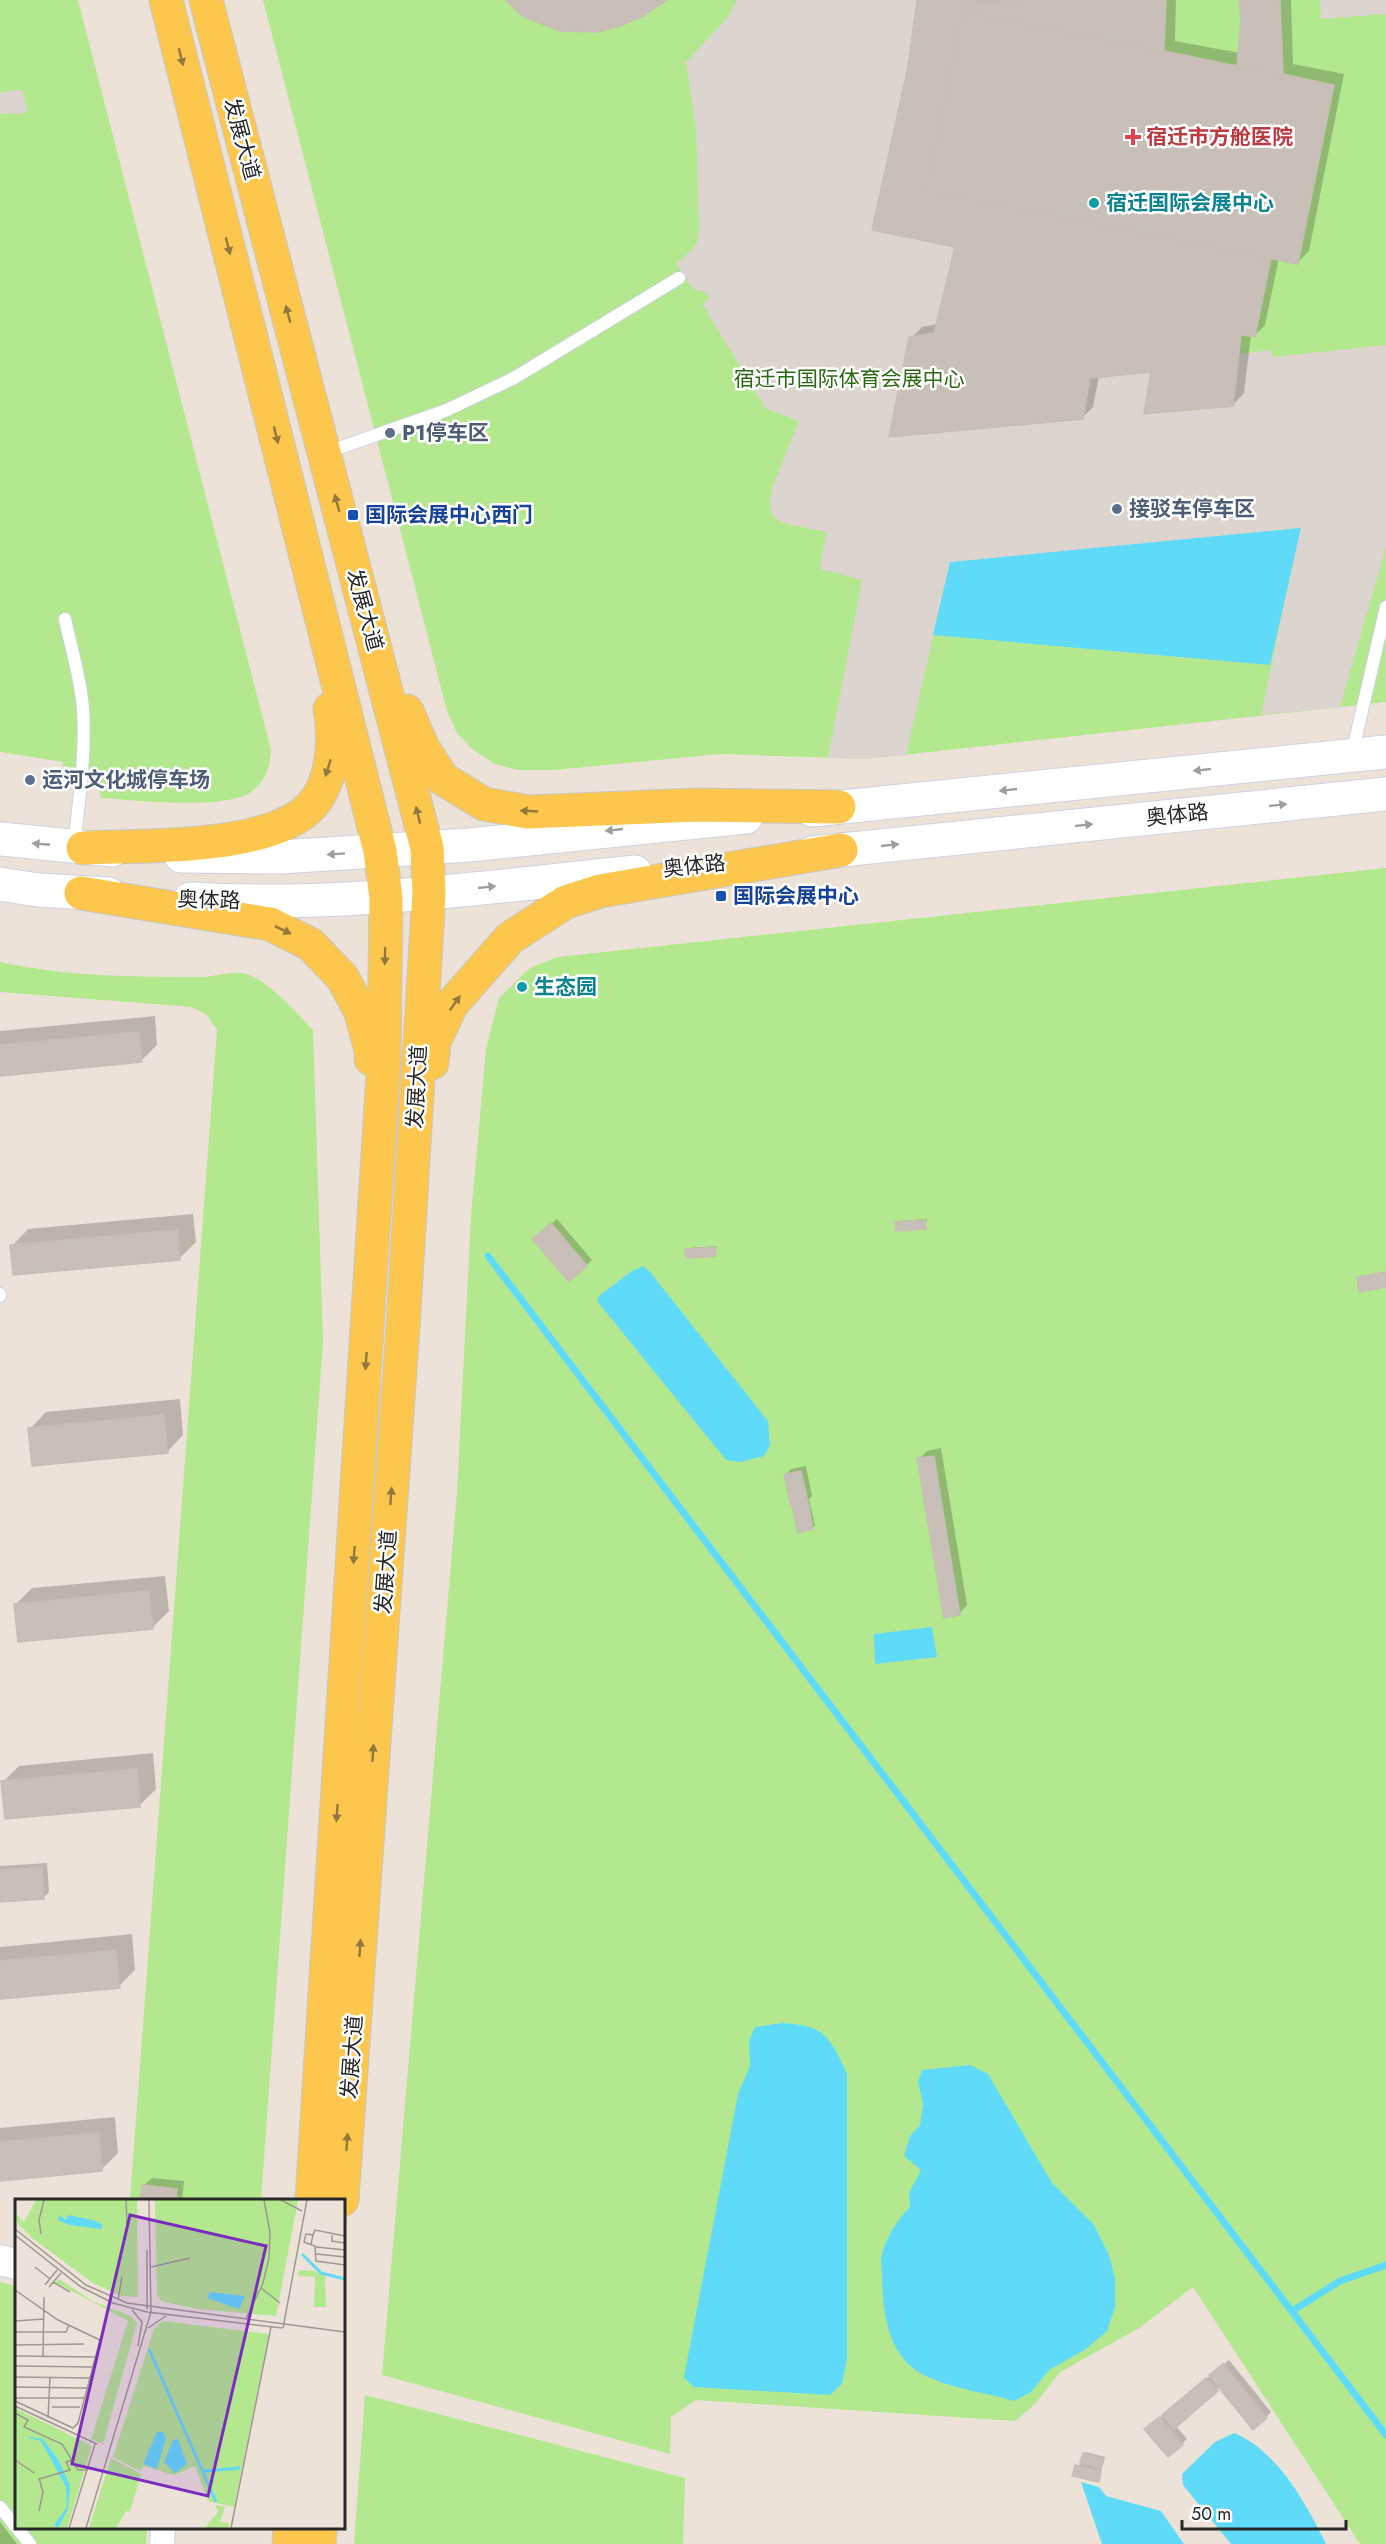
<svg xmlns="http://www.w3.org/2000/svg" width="1386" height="2544" viewBox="0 0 1386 2544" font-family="Jost,'Noto Sans SC',sans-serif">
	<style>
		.green { fill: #b3e88e }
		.plaza { fill: #dcd5cf }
		.water { fill: #60daf9 }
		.shadow { fill: #0003 }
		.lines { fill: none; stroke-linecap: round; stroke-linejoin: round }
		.stream { stroke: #60daf9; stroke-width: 7 }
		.building { fill: #c7bfb8; stroke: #c7beb1; stroke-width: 1.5 }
		.service-casing { stroke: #cdd2e3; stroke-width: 14 }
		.minor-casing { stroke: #cdd2e3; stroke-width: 26 }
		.tertiary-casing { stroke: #cdd2e3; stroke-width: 32 }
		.secondary-casing { stroke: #cdd2e3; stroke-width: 35 }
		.primary-casing { stroke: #c7c7c7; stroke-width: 35 }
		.service { stroke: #fff; stroke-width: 12 }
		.minor { stroke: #fff; stroke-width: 24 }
		.tertiary { stroke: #fff; stroke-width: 30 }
		.secondary { stroke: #fff; stroke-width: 33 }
		.primary { stroke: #fcc74c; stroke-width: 33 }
		.oneway { fill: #92783a }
		.oneway2 { fill: #9e9e9e }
		.health-dot { fill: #e0444e; stroke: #fff; stroke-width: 2 }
		.culture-dot { fill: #0f9aa8; stroke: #fff; stroke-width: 2 }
		.service-dot { fill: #5c6f8a; stroke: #fff; stroke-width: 2 }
		.transit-dot { fill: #1a4fb4; stroke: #fff; stroke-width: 2 }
		.labels { text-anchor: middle; stroke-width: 5; stroke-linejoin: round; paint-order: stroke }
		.health-label { font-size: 21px; font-weight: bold; fill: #be3a42; stroke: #fff; text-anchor: start }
		.street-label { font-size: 21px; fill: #282828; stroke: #fff }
		.culture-label { font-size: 21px; font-weight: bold; fill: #0d838f; stroke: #fff; text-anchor: start }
		.park-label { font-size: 21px; fill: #2b6913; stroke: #fff }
		.service-label { font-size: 21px; font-weight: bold; fill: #4e5e75; stroke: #fff; text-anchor: start }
		.transit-label { font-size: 21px; font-weight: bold; fill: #164399; stroke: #fff; text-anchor: start }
		.inset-river { fill: none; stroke: #60daf9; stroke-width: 3 }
		.inset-road { fill: none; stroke: #9e9891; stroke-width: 1.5 }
		.view { fill: #7b2cbf; fill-opacity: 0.15; stroke: #7b2cbf; stroke-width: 3 }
		.inset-edge { fill: none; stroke: #282828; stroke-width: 3 }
	</style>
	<rect width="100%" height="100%" fill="#ece2d7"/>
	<path class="green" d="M0,0H78L271,750C270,767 266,780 252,791C229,811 133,800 101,798L97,770L63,766V762L0,752Z
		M263,0H1386V702L866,759L721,754L553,770H518L495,764L473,750L457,733L447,711Z
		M1386,868V2544H1360L1193,2287L1139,2328L1060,2372L1035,2404L1015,2421L696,2400L671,2417L670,2454L382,2375L457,1493L471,1216L486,1049L499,998L530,968L558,957Z
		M0,962C63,976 132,977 196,977C211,978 228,971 242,973C267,978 295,1012 313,1030L323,1342L261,2200H130L217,1030L207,1015L192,1007L0,992Z
		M0,2282L16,2286V2528H147L146,2544H0Z
		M365,2395L685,2478L683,2544H354Z"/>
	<path class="plaza" d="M737,0H917L908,67L872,230L955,247L934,333L909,337L889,437L1083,419L1090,378L1151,372L1144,414L1233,406L1239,354L1272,350V357L1386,345V547L1340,707L1261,715L1300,528L950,563L906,755L866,759L828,758L862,580L820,569L826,532L787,524L775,518L771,511L770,501L772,489L799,421L766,409L702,304L710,298L705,292L693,289L676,264L692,250L698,241L699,229L696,128L686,62L728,17Z
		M1320,0H1386V14L1321,19Z
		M22,90L28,113L0,114V92Z"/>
	<path class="water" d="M1301,528L1270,665L933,635L950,562Z
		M643,1266L650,1272L768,1421L770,1445L764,1456L740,1462L726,1460L597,1301L599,1296L632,1271Z
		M932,1627L937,1657L875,1664L874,1634Z
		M782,2023C825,2025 830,2037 847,2074V2359L842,2384L830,2395L693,2387L684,2377L738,2094L750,2066L749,2041L755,2027Z
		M970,2065L988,2074L1052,2183L1094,2225L1109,2255L1115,2278V2307L1107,2331L1086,2349L1049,2370L1031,2392L1014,2401C984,2392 950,2389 922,2374C887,2355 883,2312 882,2277C882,2270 880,2261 882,2254C886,2237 898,2219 910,2207L909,2193L921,2170L904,2156L910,2136L920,2125L923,2104L918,2081L922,2070Z
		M1234,2433C1278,2451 1306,2504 1326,2544H1231L1183,2485L1182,2474L1215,2442Z
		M1081,2482L1099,2487L1106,2496L1161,2511L1184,2544H1102Z"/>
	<path class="shadow" d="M918,0H1176L1175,41L1240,53L1243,18L1241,0H1291L1293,64L1344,74L1309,251L1298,262L1279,258L1265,325L1254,336L1251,335L1244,393L1233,405L1152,371L1099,376L1093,407L1082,418L911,338L922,327L938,324L957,246L910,67Z
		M155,1016L157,1045L141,1061L0,1074V1031Z
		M193,1214L196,1242L179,1259L12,1246L28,1229Z
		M557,1219L592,1260L569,1280L539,1234Z
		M927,1219L925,1227L896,1223L899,1221Z
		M717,1246L715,1254L686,1250L689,1248Z
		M180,1399L183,1435L167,1452L30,1429L46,1412Z
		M941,1448L967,1605L959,1614L919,1459L927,1451Z
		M806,1466L812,1496L809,1499L815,1526L799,1531L786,1474L791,1469Z
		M165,1576L169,1611L152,1628L16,1604L32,1588Z
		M153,1753L156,1789L140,1805L3,1782L19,1766Z
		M47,1863L49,1892L44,1897L0,1901V1866Z
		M132,1934L135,1970L119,1986L0,1998V1947Z
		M115,2117L118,2153L102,2169L0,2179V2128Z
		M152,2178L184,2181L182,2200H142L143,2186Z
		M1229,2360L1271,2412L1266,2417L1220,2387L1176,2426L1187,2439L1182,2444L1152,2424Z
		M1086,2452L1105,2457L1103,2464L1099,2468L1102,2469L1098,2480L1076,2466L1081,2464Z
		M0,2522L17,2544H0Z"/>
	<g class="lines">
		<path class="stream" d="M488,1256L1386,2435
			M1292,2311L1340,2281L1386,2265"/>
	</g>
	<path class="building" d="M506,0H667L643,16L623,25L597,32L560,31L522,16Z
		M917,0H1166L1164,51L1237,66L1241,18L1239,0H1280L1283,74L1334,85L1298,264L1271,258L1255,337L1241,335L1233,406L1144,414L1151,372L1090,378L1083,419L889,437L909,337L934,333L955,247L872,230L908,67Z
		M967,0H1025L967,3Z
		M962,12L1334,85L1298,264L926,191Z
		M139,1032L142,1062L0,1076V1045Z
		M925,1220L926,1229L896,1231L895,1222Z
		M551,1223L587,1266L569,1282L532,1239Z
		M177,1230L180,1260L13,1275L10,1245Z
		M715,1247L716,1256L686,1258L685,1249Z
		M1386,1272V1287L1359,1292L1357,1277Z
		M164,1415L168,1453L32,1466L28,1428Z
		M934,1456L960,1615L944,1618L917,1458Z
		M801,1471L808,1502L791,1506L784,1474Z
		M808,1502L813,1529L798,1533L792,1506Z
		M149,1591L153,1629L18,1642L14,1604Z
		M137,1769L140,1807L5,1819L1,1781Z
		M42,1867L44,1899L0,1902V1870Z
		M116,1950L120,1988L0,1999V1961Z
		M99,2133L102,2171L0,2181V2142Z
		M142,2185L177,2189L176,2200H140Z
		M1223,2364L1267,2418L1253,2430L1209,2375Z
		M1206,2378L1218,2391L1174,2429L1162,2415Z
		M1159,2417L1183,2445L1168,2457L1144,2429Z
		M1083,2453L1104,2459L1101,2468L1080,2463Z
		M1075,2465L1101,2471L1099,2482L1072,2476Z"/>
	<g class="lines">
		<g class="service-casing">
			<path id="service" d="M325,453L447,410L514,378L679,278
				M65,619C71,648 81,679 83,709C86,754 79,801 74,846
				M1352,754L1386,607
				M0,1294V1296
				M0,2507L16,2527
				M17,2528L30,2544"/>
		</g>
		<g class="minor-casing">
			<path id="minor" d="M162,2544L163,2528"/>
		</g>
		<g class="tertiary-casing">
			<path id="tertiary" d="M0,2260L16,2264"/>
		</g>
		<g class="secondary-casing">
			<path id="secondary" d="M812,810L1386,752
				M0,839L112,850
				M812,853L1386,794
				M181,856L280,857L469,845L746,817
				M0,884L38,890L109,894
				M190,899C339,908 488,887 635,872"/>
		</g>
		<g class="primary-casing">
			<path id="primary" d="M166,0L380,851L386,898L384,1059L312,2200
				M206,0L427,848L429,893L403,1327L342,2200
				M407,711L423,748L443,779L484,804L528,812L697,805L839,807
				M83,848C142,845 271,851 312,805C334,780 335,739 330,709
				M81,893L270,924L310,944L342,977L360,1010L371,1050V1059
				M432,1063L434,1042L452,1004L510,938L566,902L600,891L841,850
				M289,2544L290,2528
				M319,2544L320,2528"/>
		</g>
		<use href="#service" class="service"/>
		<use href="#minor" class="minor"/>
		<use href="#tertiary" class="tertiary"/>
		<use href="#secondary" class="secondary"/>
		<use href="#primary" class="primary"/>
	</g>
	<defs><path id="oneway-solid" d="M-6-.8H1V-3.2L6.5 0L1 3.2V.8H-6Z" transform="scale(1.5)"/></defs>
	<g class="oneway">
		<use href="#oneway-solid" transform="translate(181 57) rotate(76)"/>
		<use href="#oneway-solid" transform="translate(228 246) rotate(76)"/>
		<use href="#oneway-solid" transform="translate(288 314) rotate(-105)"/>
		<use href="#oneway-solid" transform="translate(276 435) rotate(76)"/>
		<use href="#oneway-solid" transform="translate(337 503) rotate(-105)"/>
		<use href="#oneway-solid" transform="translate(328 768) rotate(108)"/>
		<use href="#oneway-solid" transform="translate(529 811) rotate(-177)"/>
		<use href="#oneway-solid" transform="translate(418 815) rotate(-104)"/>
		<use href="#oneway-solid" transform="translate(283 930) rotate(26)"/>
		<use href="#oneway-solid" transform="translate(385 956) rotate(91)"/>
		<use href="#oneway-solid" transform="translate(455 1003) rotate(-55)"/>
		<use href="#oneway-solid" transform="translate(366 1361) rotate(94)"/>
		<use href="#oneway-solid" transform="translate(391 1496) rotate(-86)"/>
		<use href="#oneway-solid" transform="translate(354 1555) rotate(94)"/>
		<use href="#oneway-solid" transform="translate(373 1753) rotate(-86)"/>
		<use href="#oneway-solid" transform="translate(337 1813) rotate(94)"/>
		<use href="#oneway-solid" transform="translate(360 1948) rotate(-86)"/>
		<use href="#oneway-solid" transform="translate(347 2142) rotate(-86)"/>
	</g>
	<g class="oneway2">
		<use href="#oneway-solid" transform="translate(1202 770) rotate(174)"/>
		<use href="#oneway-solid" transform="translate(1008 790) rotate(174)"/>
		<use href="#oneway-solid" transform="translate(1278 805) rotate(-6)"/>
		<use href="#oneway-solid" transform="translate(1084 825) rotate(-6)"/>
		<use href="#oneway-solid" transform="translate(614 830) rotate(174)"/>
		<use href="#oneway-solid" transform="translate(41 844) rotate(-175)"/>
		<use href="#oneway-solid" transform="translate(890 845) rotate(-6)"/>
		<use href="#oneway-solid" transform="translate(336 854) rotate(176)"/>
		<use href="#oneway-solid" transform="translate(487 887) rotate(-6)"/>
	</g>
	<path class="health-dot" d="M1130 128h6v6h6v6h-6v6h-6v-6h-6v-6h6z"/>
	<g class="culture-dot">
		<circle cx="1094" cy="203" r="6"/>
		<circle cx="522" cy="987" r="6"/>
	</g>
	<g class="service-dot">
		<circle cx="390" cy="433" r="6"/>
		<circle cx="1117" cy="509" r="6"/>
		<circle cx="30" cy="780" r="6"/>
	</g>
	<g class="transit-dot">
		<rect x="347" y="509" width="12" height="12" rx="3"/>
		<rect x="715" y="890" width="12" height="12" rx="3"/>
	</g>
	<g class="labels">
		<g class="health-label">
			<text x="1146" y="144">宿迁市方舱医院</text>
		</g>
		<g class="street-label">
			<text transform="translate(242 139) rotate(75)" y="7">发展大道</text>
			<text transform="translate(365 610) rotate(75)" y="7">发展大道</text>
			<text transform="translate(1177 815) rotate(-6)" y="7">奥体路</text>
			<text transform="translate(694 866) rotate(-6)" y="7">奥体路</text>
			<text transform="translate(209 900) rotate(2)" y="7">奥体路</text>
			<text transform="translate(417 1087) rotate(-87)" y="7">发展大道</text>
			<text transform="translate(386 1572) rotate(-86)" y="7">发展大道</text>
			<text transform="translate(352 2057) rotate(-86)" y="7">发展大道</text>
		</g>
		<g class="culture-label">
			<text x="1106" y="210">宿迁国际会展中心</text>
			<text x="534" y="994">生态园</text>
		</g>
		<g class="park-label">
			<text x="849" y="386">宿迁市国际体育会展中心</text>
		</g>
		<g class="service-label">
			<text x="402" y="440">P1停车区</text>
			<text x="1129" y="516">接驳车停车区</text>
			<text x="42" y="787">运河文化城停车场</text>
		</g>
		<g class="transit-label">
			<text x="365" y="522">国际会展中心西门</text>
			<text x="733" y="903">国际会展中心</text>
		</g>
	</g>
	<g transform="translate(15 2199)">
		<rect width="330" height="330" fill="#ece2d7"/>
		<path d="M21,1H122L123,98L106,97L78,84L17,39L0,22V14L9,23ZM140,1H283L261,117L182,110L146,102L142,96ZM284,71L299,72L310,77L311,108H299L300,78L283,77ZM44,80L79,103L116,117L122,124L88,245L76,240L113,122L40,83ZM148,122L254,135L219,308L193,302L180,267L159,276L129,267L125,272L98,258L139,130ZM0,209L77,247L52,329H0ZM96,259L126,275L115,313L111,312L101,329H74ZM200,306L210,308L205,323L214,324L213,329H190L203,313Z" fill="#b3e88e"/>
		<path d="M44,16L51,21L53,16L77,21L87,25V30L54,26L43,21ZM195,93L230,97L224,110L192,99ZM142,233H148L151,239L142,270L128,265ZM8,237L28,240L44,262L55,287L53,310L43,329L39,326L52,308L51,288L26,242ZM163,240L172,265L160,274L149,263L158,241Z" fill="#60daf9"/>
		<path class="inset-river" d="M287,55L306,74L330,80M134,150L201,303M189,272L225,269"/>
		<path class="inset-road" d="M111,1L112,25M266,1L287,12M0,30L71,86L112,104L330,133M26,35L24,21L29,1M0,36L66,88L98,104L132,113L267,129M298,36L300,31L330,37M317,36V42L330,44M296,45L298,36L291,35L289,43L300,47L301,62L330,66M301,48L330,51M132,51V110M301,55L330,58M20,68L35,80M136,68L175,59M38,83L55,93M30,86L42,71M34,88L46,74M246,89L265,104M0,91L43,121L85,141L63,224L58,229L0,202M103,101L107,78M117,111L127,123L123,147M231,120L248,84L254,59L255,33L249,1M0,122L29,120M133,129L151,117M268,129L292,1M0,133H51L54,126M0,146L69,145M0,157L81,158M28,158L29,98M0,167L79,168M0,178L75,179M0,188L72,189M0,199H69M0,207L82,245M37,208H65M0,214L13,221L9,228L47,245L63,271H73M33,219L35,179M0,261L19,274M24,279L28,293L24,312M24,280L55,271L51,263L57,261M54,329L80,245M71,329L136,113L134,1M216,329L256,128"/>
		<path class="view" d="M115,16L251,47L193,297L57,265Z"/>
		<rect width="330" height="330" class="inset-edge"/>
	</g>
	<path d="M1182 2520v9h164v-9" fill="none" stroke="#282828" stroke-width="3"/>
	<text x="1191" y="2520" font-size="18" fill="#282828" stroke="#ffffff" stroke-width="4.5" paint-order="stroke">50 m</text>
</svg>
